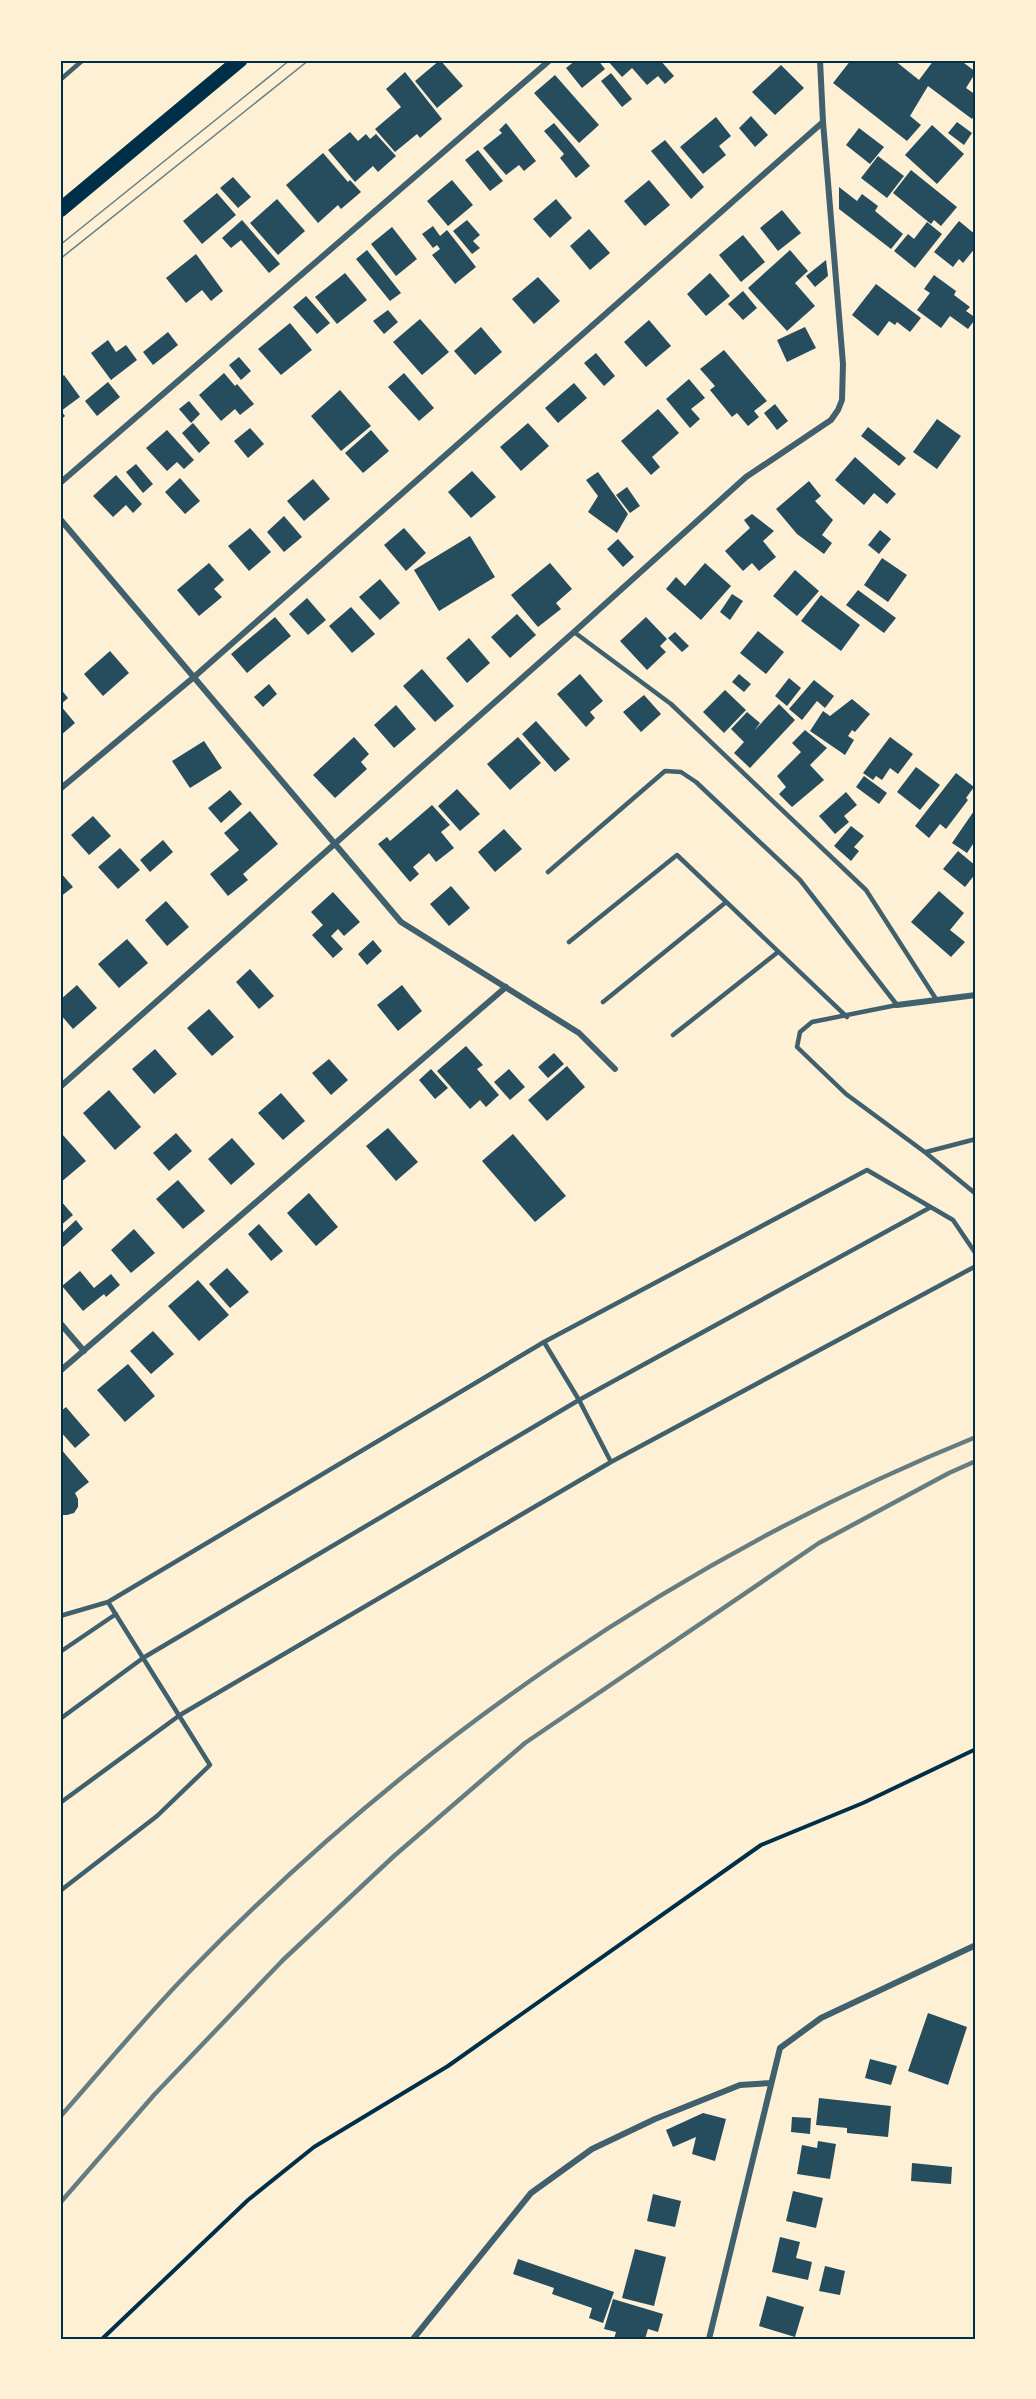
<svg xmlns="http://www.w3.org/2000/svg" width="1036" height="2399" viewBox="0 0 1036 2399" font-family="'Work Sans',sans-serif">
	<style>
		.building { fill: #264d5e }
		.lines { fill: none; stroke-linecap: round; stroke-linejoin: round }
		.path { stroke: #003049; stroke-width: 4 }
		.service { stroke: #3f606c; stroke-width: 4.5 }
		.minor { stroke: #3f606c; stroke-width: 6 }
		.primary { stroke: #003049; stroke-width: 15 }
		.tram { stroke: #657d81; stroke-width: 1.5 }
		.rail { stroke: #657d81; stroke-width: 4.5 }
		.neatline { fill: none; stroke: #003049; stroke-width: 2 }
	</style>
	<rect width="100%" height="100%" fill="#fdf0d5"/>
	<path class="building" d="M440,60L463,86L437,108L415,81Z
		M576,60H598L605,69L582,88L566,68Z
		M607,60H660L674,76L665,84L658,76L647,85L632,68L622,77Z
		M851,60H894L919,80L934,60H960L976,72L966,88L976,95V113L972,119L928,86L910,116L921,125L907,141L833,83Z
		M781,65L804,88L775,115L752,92Z
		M405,72L442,119L420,138L417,134L395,152L375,129L401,107L386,89Z
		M611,73L632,99L622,107L601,81Z
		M555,75L599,125L579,143L534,93Z
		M751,116L768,135L755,147L739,128Z
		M716,117L731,136L719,146L726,155L703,174L680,147Z
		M957,122L972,133L964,145L948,133Z
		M506,123L536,161L524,171L519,165L506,175L483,148L502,133L499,130Z
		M554,123L590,166L576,178L560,158L564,154L544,131Z
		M932,125L964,154L937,184L905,155Z
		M859,128L884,147L870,164L846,145Z
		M350,132L358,141L366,134L370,139L376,134L396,156L378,172L373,166L355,182L328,150Z
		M665,140L704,187L691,199L651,151Z
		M478,150L503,181L490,191L465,160Z
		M323,153L348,182L350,180L361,192L341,209L338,205L318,223L286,185Z
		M878,156L904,176L887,198L861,178Z
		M911,170L957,207L941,226L934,220L931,224L893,193Z
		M233,177L251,197L238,208L220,188Z
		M452,180L473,205L448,226L427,201Z
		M649,180L670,205L645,226L624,201Z
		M839,187L857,201L862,194L878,206L875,211L903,234L891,249L839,209Z
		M217,193L236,215L202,244L183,221Z
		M277,199L305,231L278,255L250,223Z
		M556,199L572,218L550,238L533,219Z
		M782,210L801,233L778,251L760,228Z
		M242,220L280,264L269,273L241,240L231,248L222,238Z
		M467,220L480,235L473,241L480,248L472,254L453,231Z
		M959,221L976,235V247L963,263L959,259L953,267L934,252Z
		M927,222L942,234L915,268L894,251L908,234L914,239Z
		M433,226L440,236L447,230L476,267L455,284L432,255L440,249L437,245L433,248L422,234Z
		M392,227L417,259L396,276L371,244Z
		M589,229L610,253L590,270L570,246Z
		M743,235L765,262L741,282L719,255Z
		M367,250L401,293L390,301L356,259Z
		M790,250L808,271L795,283L815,306L787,331L748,288Z
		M196,254L223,291L211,301L202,290L186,303L166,278Z
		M826,260L828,276L815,287L806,276Z
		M345,273L367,300L337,324L315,297Z
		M710,273L730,296L706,316L687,294Z
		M934,275L956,291L954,295L970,307L966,311L976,318L968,329L950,316L941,328L917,310L930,293L924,289Z
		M538,277L560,301L534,324L512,299Z
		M876,284L921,318L910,332L897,322L895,325L889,321L878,336L852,315Z
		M743,291L757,308L743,320L728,304Z
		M306,296L330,323L317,334L293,307Z
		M388,310L398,322L384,334L373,321Z
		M420,319L449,352L422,375L393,342Z
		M649,320L671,346L646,367L624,342Z
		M290,323L312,350L281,375L258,349Z
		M481,327L502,352L475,375L454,351Z
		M805,327L816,348L787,362L777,340Z
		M168,332L178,345L153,365L143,352Z
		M108,340L116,352L126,345L137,360L111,380L91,353Z
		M724,350L767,401L754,411L759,417L748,426L737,413L732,417L710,390L715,386L700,369Z
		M596,353L615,376L604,386L584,363Z
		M239,357L251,371L241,380L229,365Z
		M224,373L235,386L237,384L254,404L240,415L235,409L221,421L199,395Z
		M404,373L434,408L419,421L388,387Z
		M64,375L80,397L61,411L65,416L60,420V378Z
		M689,379L705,398L691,409L700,419L690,428L666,399Z
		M108,382L120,397L97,416L85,401Z
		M574,383L587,398L558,423L545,408Z
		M340,390L371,426L341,451L311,416Z
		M189,401L200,414L191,423L179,409Z
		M775,404L788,421L777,430L764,413Z
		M658,409L679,433L652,457L660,467L651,475L621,441Z
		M937,419L961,436L937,469L913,452Z
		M193,423L210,443L199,453L182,433Z
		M528,423L549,446L521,471L500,447Z
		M868,427L906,458L899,466L861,436Z
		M250,428L264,444L248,458L234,441Z
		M167,430L194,460L184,469L177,462L167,471L146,448Z
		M371,430L389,451L363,473L345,453Z
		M855,457L896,494L887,504L874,493L864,505L835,480Z
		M136,464L153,484L143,493L126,472Z
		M472,471L496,497L471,518L448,492Z
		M598,472L628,514L617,533L588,512L598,496L586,480Z
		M116,475L142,504L133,513L126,505L113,517L93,496Z
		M180,478L200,501L185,514L165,492Z
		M313,479L330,499L304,521L287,501Z
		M809,481L821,496L815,501L833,520L822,535L832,543L824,554L797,534L776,509Z
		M627,487L640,506L630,513L616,495Z
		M752,514L774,531L763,541L776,557L759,571L752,563L743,571L725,551L750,528L744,520Z
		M284,516L302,537L284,552L267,532Z
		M250,528L271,552L249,571L228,546Z
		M404,528L426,553L406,571L384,545Z
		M880,530L891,539L879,554L868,545Z
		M470,536L495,577L439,611L414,570Z
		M618,539L634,557L623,567L607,549Z
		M882,558L907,575L888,602L864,585Z
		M209,563L224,580L214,589L222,597L199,616L177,590Z
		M550,563L572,589L556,603L561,609L538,627L511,595Z
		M705,563L731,586L701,620L666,589L676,577L685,586Z
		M795,570L819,591L797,616L773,596Z
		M380,579L400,603L380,620L359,597Z
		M858,590L896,618L884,633L846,605Z
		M732,594L743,601L730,620L720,612Z
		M821,595L860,625L841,651L801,621Z
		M307,598L326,620L308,635L289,614Z
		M351,607L375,634L352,653L329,626Z
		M517,614L536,635L510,658L491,637Z
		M275,617L291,636L247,673L231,654Z
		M646,617L667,639L660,646L666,652L647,670L620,641Z
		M758,631L784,652L766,674L740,653Z
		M675,632L689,646L682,652L668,638Z
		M469,638L490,663L467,683L446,658Z
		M110,651L129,673L103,696L84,674Z
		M422,669L454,706L435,722L403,686Z
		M580,674L603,701L590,712L595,718L586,727L557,694Z
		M739,674L751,684L744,692L732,682Z
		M789,678L801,688L787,706L775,696Z
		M814,680L834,696L825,708L817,701L802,720L789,709Z
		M269,684L277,694L263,707L254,697Z
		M60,688L68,698L60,705L75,723L60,736Z
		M725,690L746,710L724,733L703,712Z
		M644,695L661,714L641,732L623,712Z
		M852,699L870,714L855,732L852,730L848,736L854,740L845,755L810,731L823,711L830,716Z
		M779,704L795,720L750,768L734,753L744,742L731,729L747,712L760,723L754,731Z
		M396,705L416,729L394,748L374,725Z
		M536,721L570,759L555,772L522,734Z
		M805,730L827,748L810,765L824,780L792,807L779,794L786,787L777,776L801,752L792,743Z
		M354,737L369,754L361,762L367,769L335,798L313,775Z
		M518,737L541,763L510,790L487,764Z
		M890,737L913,754L898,774L890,768L882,780L876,776L873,780L863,773Z
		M204,741L222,768L190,788L172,761Z
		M916,767L940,785L920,810L897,792Z
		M956,773L974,787L966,798L968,800L946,829L940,824L929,838L915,826Z
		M864,776L887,793L879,804L856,787Z
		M457,789L480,814L460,831L438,806Z
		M230,790L242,804L221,823L208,808Z
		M846,792L857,805L844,816L849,822L835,834L819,816Z
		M432,805L450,825L441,832L454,848L436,862L429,853L413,867L419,874L410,882L378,844L387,837L390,841Z
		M976,808V845L973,844L967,853L952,843Z
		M250,811L278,844L243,874L248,880L228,896L210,874L239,850L224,833Z
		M93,816L111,836L89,855L71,835Z
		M851,826L864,836L854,847L859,851L851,861L834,846Z
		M504,829L522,849L495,872L478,852Z
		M163,840L173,852L150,872L140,860Z
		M120,848L140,870L118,889L98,867Z
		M958,851L976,866V873L965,887L943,869Z
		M60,872L73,887L60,897Z
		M451,886L470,908L449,926L430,904Z
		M939,891L964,913L950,930L965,942L951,957L911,922Z
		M333,892L360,922L344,936L338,929L331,936L343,949L333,958L312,935L323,925L311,912Z
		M166,901L189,927L167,946L145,920Z
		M127,939L148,963L119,988L98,964Z
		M373,940L382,951L367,965L358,954Z
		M250,969L274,996L259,1009L236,982Z
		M77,985L97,1008L73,1029L60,1014V1000Z
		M402,985L422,1011L398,1031L377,1005Z
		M209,1009L234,1037L212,1056L187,1028Z
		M466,1046L483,1065L477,1069L499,1095L486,1107L480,1100L470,1109L437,1071Z
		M155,1049L177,1074L154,1094L132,1069Z
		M554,1053L564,1064L548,1078L538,1067Z
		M329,1059L348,1080L331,1095L312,1073Z
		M567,1066L585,1087L547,1121L528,1100Z
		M431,1069L448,1088L435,1099L419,1080Z
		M509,1069L525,1087L510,1100L494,1082Z
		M109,1090L141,1127L115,1150L83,1113Z
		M281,1093L305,1121L283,1140L258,1113Z
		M388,1128L418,1162L396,1181L366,1146Z
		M176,1133L192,1151L169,1171L153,1153Z
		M62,1134L86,1161L60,1183V1135Z
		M513,1134L566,1196L535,1222L482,1161Z
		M232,1138L255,1164L231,1185L208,1159Z
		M178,1180L205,1211L183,1229L156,1199Z
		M309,1193L338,1227L316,1246L287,1213Z
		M60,1200L73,1215L60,1226Z
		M76,1220L83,1229L63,1247L60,1243V1235Z
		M259,1224L283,1251L271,1261L248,1234Z
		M134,1229L155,1253L131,1273L111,1250Z
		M227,1268L249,1292L230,1308L209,1284Z
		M80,1271L94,1288L111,1274L120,1285L106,1297L104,1294L83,1311L62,1286Z
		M198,1280L229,1315L199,1341L168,1306Z
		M153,1331L174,1354L151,1374L130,1351Z
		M128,1364L155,1396L125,1422L97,1390Z
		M66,1407L90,1435L75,1448L60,1431V1412Z
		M60,1448L89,1482L75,1493L78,1499V1507L74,1513L67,1515H60Z
		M928,2013L967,2027L948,2085L908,2071Z
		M870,2059L897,2066L891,2085L865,2078Z
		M819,2098L891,2106L888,2137L847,2133V2128L816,2125Z
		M703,2113L726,2119L715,2161L692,2154L696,2137L673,2147L666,2130Z
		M792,2117L811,2118L810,2134L791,2132Z
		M818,2141L836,2144L830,2179L797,2174L802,2145L817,2148Z
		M912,2163L952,2167L951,2184L911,2181Z
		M793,2191L823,2198L816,2228L786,2221Z
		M653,2194L681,2201L675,2227L647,2221Z
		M780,2237L800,2242L796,2258L812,2262L808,2280L772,2272Z
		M635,2249L666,2257L654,2306L622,2298Z
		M518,2259L614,2292L603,2323L589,2318L592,2308L552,2294L554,2288L513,2274Z
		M825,2266L845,2271L840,2295L819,2291Z
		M767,2296L804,2307L795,2337L759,2326Z
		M613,2299L663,2314L658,2332L648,2329L645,2339H614L616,2332L604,2329Z"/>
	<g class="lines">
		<path class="path" d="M102,2339L248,2200L314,2147L448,2066L761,1845L863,1803L976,1749"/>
		<path class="service" d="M60,80L83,60
			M574,632L671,704L866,890L936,999
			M548,872L665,771L681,772L696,782L800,880L897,1005L812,1022L800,1032L797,1047L846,1094L926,1153L976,1194
			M569,942L677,855L847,1017
			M603,1002L725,903
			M673,1035L778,952
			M926,1152L976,1139
			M544,1342L579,1400L611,1462
			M60,1616L108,1602L544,1342L867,1170L953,1220L976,1254
			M60,1652L116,1614
			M60,1719L143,1658L579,1400L931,1207
			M60,1803L180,1715L611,1462L976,1266
			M60,1891L157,1816L210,1765L108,1602"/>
		<path class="minor" d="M60,483L550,60
			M60,519L401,922L579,1033L615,1069
			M60,789L194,677L823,122
			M897,1005L976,995
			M60,1087L574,632L746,477L831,420L838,410L842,400L843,364L823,122L820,60
			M60,1323L84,1351
			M60,1371L506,987
			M413,2339L531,2193L592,2149L655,2119L740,2085L771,2083
			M709,2339L780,2048L821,2018L976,1945"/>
		<path class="primary" d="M60,210L240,60"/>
		<path class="tram" d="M60,245L290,60
			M60,259L309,60"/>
		<path class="rail" d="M60,2117C103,2068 145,2017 191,1970C413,1742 680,1557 976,1437
			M60,2203L154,2095L283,1960L394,1856L525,1743L819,1543L949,1473L976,1461"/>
	</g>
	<rect width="1036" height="2399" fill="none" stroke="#fdf0d5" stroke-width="123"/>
	<rect x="62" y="62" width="912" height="2276" class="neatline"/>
</svg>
